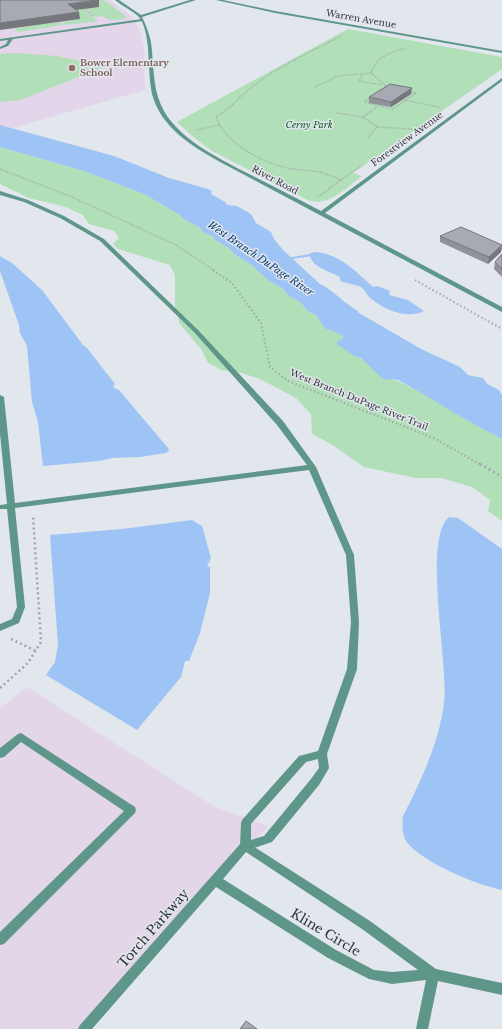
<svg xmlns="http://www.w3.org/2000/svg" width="502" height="1029" viewBox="0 0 502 1029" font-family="'Libre Baskerville',serif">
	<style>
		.commercial { fill: #e4d6e9 }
		.education { fill: #e4d6ea }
		.green { fill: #b1dfb8 }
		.water { fill: #9ec4f5 }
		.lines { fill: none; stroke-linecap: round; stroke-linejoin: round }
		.stream { fill: #9ec4f5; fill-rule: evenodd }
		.path-far2 { stroke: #a2a5ab; stroke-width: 1.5; stroke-dasharray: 1 1.5; stroke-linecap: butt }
		.path-far1 { stroke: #a2a5ab; stroke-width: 2; stroke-dasharray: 1.5 2.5; stroke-linecap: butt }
		.path { stroke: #a2a5ab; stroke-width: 2.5; stroke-dasharray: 2 3; stroke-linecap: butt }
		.lane { fill: #5e978a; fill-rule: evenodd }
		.street { fill: #5e978a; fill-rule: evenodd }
		.wall { fill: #909299 }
		.shaded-wall { fill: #75777d }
		.building { fill: #a7aab2; stroke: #75777d }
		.education-dot { fill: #8d6e63; stroke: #e2e6ed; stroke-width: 1.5 }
		.labels { text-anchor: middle; stroke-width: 3; stroke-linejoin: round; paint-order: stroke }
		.far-street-label { font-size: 9px; fill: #343538; stroke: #e2e6ed }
		.far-education-label { font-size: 9px; font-weight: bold; fill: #785e54; stroke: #e2e6ed; text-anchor: start }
		.far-park-label { font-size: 9px; font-style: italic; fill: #095b27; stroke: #e2e6ed }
		.far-water-label { font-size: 10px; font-style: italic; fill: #0b3e77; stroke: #e2e6ed }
		.near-street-label { font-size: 13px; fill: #343538; stroke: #e2e6ed }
	</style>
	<rect width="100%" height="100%" fill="#e2e6ed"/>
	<path class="commercial" d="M27,687L215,807L268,826L89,1029H0V709Z"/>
	<path class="education" d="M0,0H110L132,17L140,30L144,46L145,90L13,128L0,125Z"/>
	<path class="green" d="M74,0H104L127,17C119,22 109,21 102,16L95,17Z
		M77,5L98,21L66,25L62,22L79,19L73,15Z
		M40,22L43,24L60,22L63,25L19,32L13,29L30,26Z
		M348,29L502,57V69L353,173L362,176C347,187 330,206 310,201L212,151L191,135L177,122Z
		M16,53L57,56L106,66L21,100L0,102V54Z
		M0,147L84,171L144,194L180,215L182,218L199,227L203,232L214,237L216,241L227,247L237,256L252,265L269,281L282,288L290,297L299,301L309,312L316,315L325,329L331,330L344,336L343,340L356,357C363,358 382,373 391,378C401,383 413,388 424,394C451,408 475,425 502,439V521L488,511L490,500L472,487L441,478H416L364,467L331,444L312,434L311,414L296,398L260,379L239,372L222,370L208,363L201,349L180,324L175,306V275L170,265L118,249L113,244L119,238L114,231L89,224L83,215L66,207L29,198L0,184Z"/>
	<path class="water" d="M0,125L114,156L169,178L208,189L212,191L211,194L225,202L227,205L237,206L251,214L256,223L271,232L274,239L284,251L320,284C331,289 339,298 349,305C353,309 356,308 359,313L421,349L460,367L468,375L483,378L487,384L499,390L502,395V439C466,421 433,399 398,380L392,379L384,380L361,358L356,357L337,344V342L343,339V336L331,330L325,329L316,315L309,312L299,301L290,297L282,288L269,281L252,265L237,256L227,247L215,240L214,237L203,232L199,227L182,218L180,215L144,194L84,171L0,147Z
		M317,252C341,255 356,272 373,287L377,286L390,291L389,295L408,300L424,311C406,320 383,309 369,297C367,294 364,289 361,287C357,285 346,283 340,281V277C330,271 309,267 310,253Z
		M0,256L12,263L42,290L83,345L87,348L115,384L113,386L114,388L119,390L168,448L169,451L166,453L140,457L112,458L99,461L43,466L38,422L32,402L27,346L20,333L19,325L0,271Z
		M449,517L458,518L502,549V890C477,885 421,862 406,841C402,834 402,824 403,816C421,781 439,743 444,703C449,665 422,540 449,517Z
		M192,520L202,526L211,558L207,566L210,567V593L200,633L189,661H185L181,677L137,730L46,675L55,662L58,645L50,535L122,529Z"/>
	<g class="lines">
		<path class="stream" d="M310,254L312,255V256L286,260L284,259L286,258Z"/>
		<path class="path-far2" d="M82,8L93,16
			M363,73L359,81L382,85
			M315,87L338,76L371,73
			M387,87L416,93L393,109L364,102Z
			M387,87L371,73C375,57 392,52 406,48
			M405,100L442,108
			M337,113L363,117L377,127L413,129
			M363,117L378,106
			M196,130L219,125
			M368,137L377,127
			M0,169L72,197L176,245L215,271
			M341,180L362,165
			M318,197L341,180C332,176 324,173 314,171C305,170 296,170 287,168C260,161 226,144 216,117C230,109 239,97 252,87C278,66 311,52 341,36"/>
		<path class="path-far1" d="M213,270L232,283L261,323L270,367L288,381L434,438L481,465
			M415,280L502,329"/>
		<path class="path" d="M480,464L502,477
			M11,639L36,651
			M0,688L28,663L41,642L33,515"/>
		<path class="lane" d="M142,19L143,21L13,39L8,46L0,49V47L6,44L8,40L0,41V39Z
			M0,191L28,200L64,216L104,239L198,330L283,421L316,467L354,555L359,622L357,669L327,754L329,768L319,785L272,842L245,851L241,849L240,846L241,823L242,820L299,756L318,751L347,669L351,622L346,555L309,470L15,508L25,607L19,623L0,631V624L12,619L17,607L7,509H0V505L7,504L0,434V395L4,397L15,503L307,465L277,425L194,332L100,241L60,218L24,202L0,195ZM318,759L319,768L311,779L264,836L251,840V824L306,762Z
			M21,733L135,807L136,810L135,813L4,944L0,945V932L124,811L21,742L4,757L0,758V748L18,734Z"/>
		<path class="street" d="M115,0H119L141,15L190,0H196L142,17C146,25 149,33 151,42C154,63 152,85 161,105C176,140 226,162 259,179C279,189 300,200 321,211L502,78V81L325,213L502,307V312L222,163C193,147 161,128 152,94C149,79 149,63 148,48C147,38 145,23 138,16C131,10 122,6 115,0Z
			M216,0H223L275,11L502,51V53L275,13Z
			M245,841L370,921L436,969L502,983V995L438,981L428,1029H416L426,980L392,984L369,979L328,958L216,887L92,1029H78L80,1025L241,843ZM246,852L362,929L418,970L392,972L374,970L336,950L223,879Z"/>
	</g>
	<path class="wall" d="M411,94L391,107L369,103V97Z
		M440,236L502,245L501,252L488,264L440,242Z
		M502,254V277L494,269L495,262Z"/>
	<path class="shaded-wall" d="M99,0V7L69,11L68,4Z
		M79,12L80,19L0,30V23Z
		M412,88L411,94L391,107V102Z
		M502,245L501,252L488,264L489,257Z"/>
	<path class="building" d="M0,0H98L68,4L79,12L0,23Z
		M390,84L412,88L391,102L369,97Z
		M461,227L502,245L489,257L440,236Z
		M502,254V269L495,262Z
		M246,1021L257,1029H240Z"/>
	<circle class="education-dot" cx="72" cy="68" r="4"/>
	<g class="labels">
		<g class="far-street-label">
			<text transform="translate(361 19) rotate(10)" y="3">Warren Avenue</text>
			<text transform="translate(407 139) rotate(-36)" y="3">Forestview Avenue</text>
			<text transform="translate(275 180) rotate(28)" y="3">River Road</text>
			<text transform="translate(359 400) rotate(22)" y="3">West Branch DuPage River Trail</text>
		</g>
		<g class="far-education-label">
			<text x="80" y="66">Bower Elementary<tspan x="80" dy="10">School</tspan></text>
		</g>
		<g class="far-park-label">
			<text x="309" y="128">Cerny Park</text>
		</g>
		<g class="far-water-label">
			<text transform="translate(261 258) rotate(34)" y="4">West Branch DuPage River</text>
		</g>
		<g class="near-street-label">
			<text transform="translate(153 928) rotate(-49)" y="5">Torch Parkway</text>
			<text transform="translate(326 932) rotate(31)" y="5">Kline Circle</text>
		</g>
	</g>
</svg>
